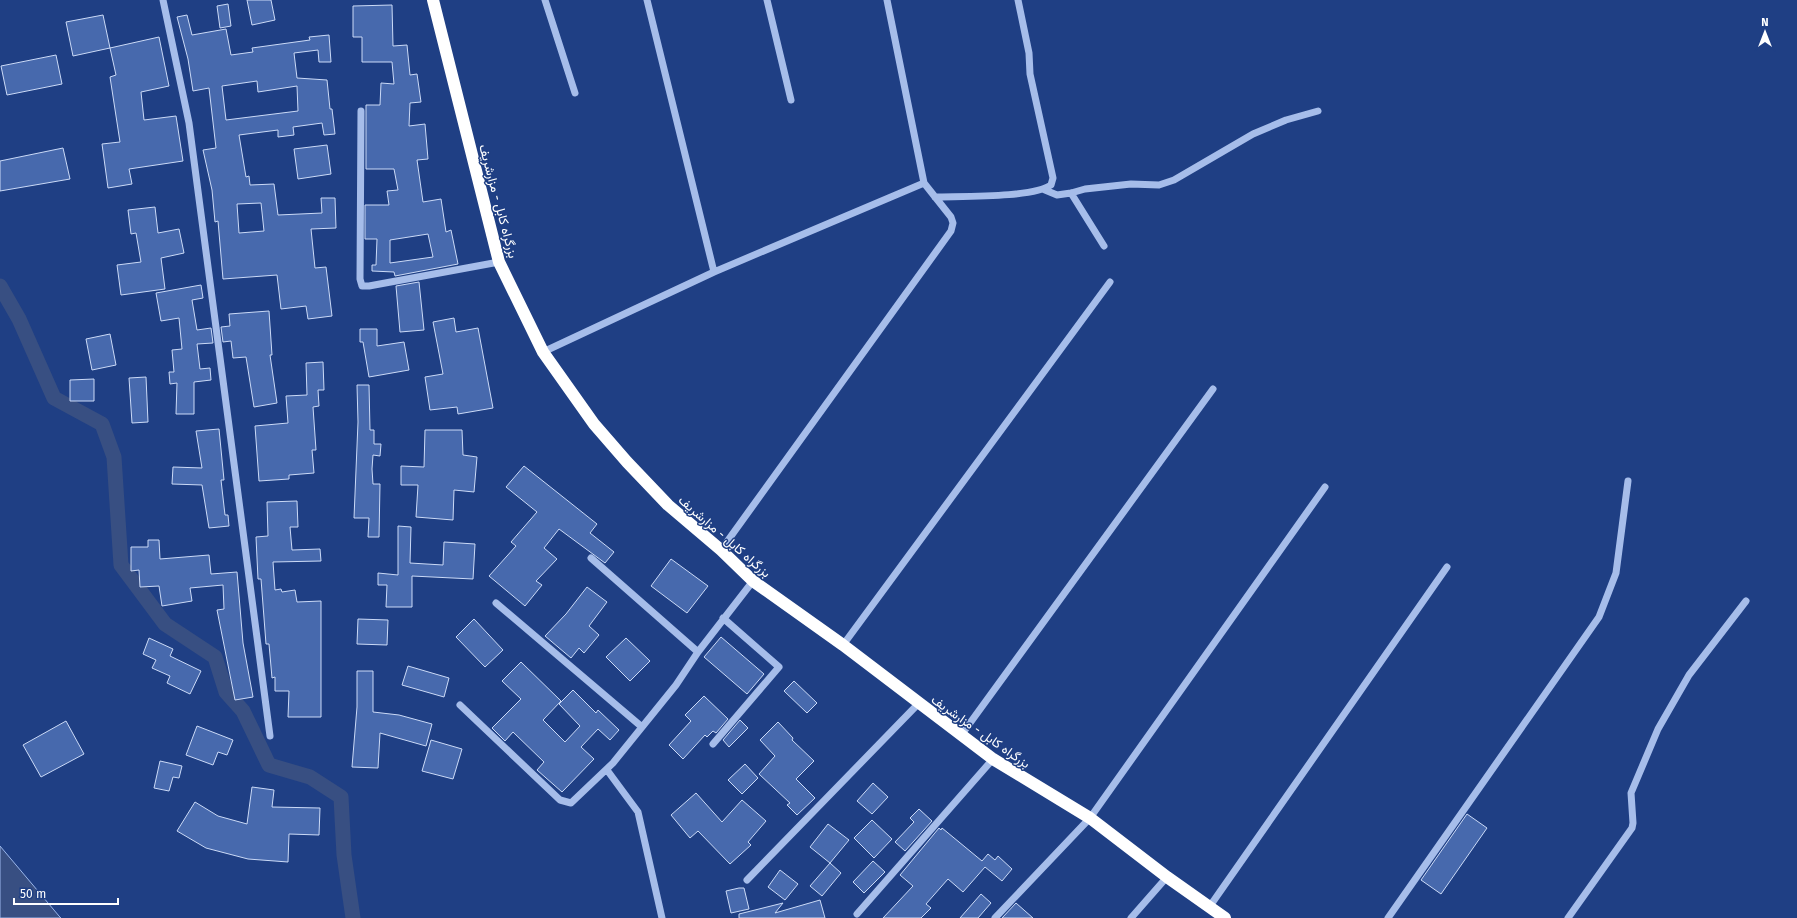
<svg xmlns="http://www.w3.org/2000/svg" width="1797" height="918" viewBox="0 0 1797 918" font-family="'Fira Sans',Vazirmatn,sans-serif">
	<style>
		.water { fill: #384f82; stroke: #9ab6eb }
		.lines { fill: none; stroke-linecap: round; stroke-linejoin: round }
		.canal { stroke: #384f82; stroke-width: 15 }
		.building { fill: #4769ad; stroke: #cbdaf7; fill-rule: evenodd }
		.minor { stroke: #a6bdea; stroke-width: 7 }
		.highway { stroke: #fff; stroke-width: 12 }
		.labels { text-anchor: middle; stroke-width: 3; stroke-linejoin: round; paint-order: stroke }
		.street-label { font-size: 13px; fill: #fff; stroke: #1f3f84 }
	</style>
	<rect width="100%" height="100%" fill="#1f3f84"/>
	<path class="water" d="M0,846L59,916L61,918H0Z"/>
	<g class="lines">
		<path class="canal" d="M0,286L19,319L54,398L102,424L114,457L121,565L165,624L215,657L226,692L243,711L269,765L310,777L341,797L344,855L353,918"/>
	</g>
	<path class="building" d="M247,0H271L275,20L252,25Z
		M228,4L231,26L220,28L217,6Z
		M392,5L393,46L407,45L410,75L417,74L421,102L410,103L409,126L425,124L428,159L417,160L423,202L441,199L446,232L451,230L458,264L395,276L394,272L372,271V265H376L377,239H365V205H389L387,191L398,190L394,169H366V105H380L381,83L394,84L392,62H362V37H353V6ZM428,234L433,257L390,263V240Z
		M103,15L110,48L73,56L66,22Z
		M187,15L192,35L226,29L231,55L253,52L252,48L310,40L309,37L329,35L331,62H319L318,50L294,53L297,78L327,80L330,109H332L335,134L324,135L322,123L293,127L294,135L278,137V130L239,135L246,177L249,176L250,185L274,184L278,215L322,213L321,198H335L336,228L311,229L315,268L326,267L332,316L308,319L306,306L281,309L277,275L223,279L218,221L215,222L212,190L203,150L216,148L209,88L193,91L188,59L177,17ZM257,81L258,92L297,86L298,111L226,120L222,86ZM261,203L264,231L239,233L237,204Z
		M159,37L169,86L141,92L144,120L176,116L183,161L129,169L132,184L108,188L102,144L120,142L110,77L116,75L110,48Z
		M56,55L62,84L7,95L1,66Z
		M327,145L331,174L298,179L294,149Z
		M63,148L70,179L0,191V161Z
		M155,207L158,233L179,229L184,253L161,258L165,289L121,295L117,265L141,262L136,233L131,234L128,210Z
		M419,282L424,330L400,332L396,286Z
		M201,285L203,298L192,300L197,330L211,328L213,343L197,344L200,369L210,368L211,380L194,382V414H176L177,383L170,384L169,372H174L172,350L182,349L179,318L161,321L156,293Z
		M269,311L272,355H270L277,403L254,407L246,357L233,358L231,341L223,342L221,327L230,326L229,314Z
		M454,318L456,332L478,328L493,408L458,414L457,407L430,410L425,377L443,374L433,322Z
		M360,329H377V346L404,342L409,370L369,377L363,342H360Z
		M110,334L116,365L92,370L86,339Z
		M323,362L324,390H318L319,406L313,407L316,450H312L314,473L289,475V479L259,481L255,426L288,423L286,396L307,395L306,363Z
		M146,377L148,422L132,423L129,378Z
		M94,379V401H70V380Z
		M357,385H369L370,430H374V444H381L380,456L373,455L372,469L373,484H380L379,537H368L369,518H354L358,422Z
		M219,429L224,480H221L225,515H228L229,526L209,528L202,485L172,484L173,467L202,468L196,431Z
		M425,430H462L463,455L477,457L474,492L454,490L453,520L416,517L418,485H401V466L424,467Z
		M524,466L597,524L590,533L614,552L605,563L559,529L544,548L557,559L536,581L542,585L525,606L489,576L516,546L511,542L537,512L506,487Z
		M297,501L298,527H290L292,550L320,549L321,561L273,562L275,590L281,589L282,592L295,590L297,602L321,601V717H288L289,691H275V677L272,678L269,644H266L261,579H258L256,537L268,536L267,502Z
		M398,526L411,527L410,563L443,565L444,542L475,544L473,579L412,576V607H386L387,585H378V573L398,575Z
		M148,540H159L160,559L209,555L211,574L237,572L243,643L253,697L235,700L217,610L224,609L223,585L190,588L192,601L162,606L159,586L140,587L139,570L131,571V547H148Z
		M671,559L708,586L687,613L651,586Z
		M587,587L607,602L589,626L599,635L584,653L579,648L571,658L545,636L566,614Z
		M358,619L388,620L387,645L357,644Z
		M474,619L503,650L485,667L456,637Z
		M721,637L764,674L747,694L704,657Z
		M149,638L173,649L170,656L201,671L190,694L167,683L170,676L152,668L156,660L143,654Z
		M626,638L650,661L630,681L606,657Z
		M521,662L561,701L543,720L565,742L580,726L559,704L573,690L596,713L598,710L619,730L610,740L598,729L581,747L594,759L562,792L537,770L544,762L513,732L505,741L492,728L521,699L502,681Z
		M408,666L449,678L444,697L402,685Z
		M357,671H373V712L399,715L432,724L426,746L380,733L378,768L352,767L357,707Z
		M794,681L817,703L807,713L784,691Z
		M704,696L728,719L716,733L713,731L707,737L705,735L683,759L669,745L691,721L685,715Z
		M740,720L748,728L729,747L723,740Z
		M66,721L84,754L41,777L23,745Z
		M778,722L793,738L792,740L814,761L796,779L815,798L797,815L787,805L790,803L759,774L775,756L760,740Z
		M197,726L233,740L227,755L218,752L213,765L186,755Z
		M431,740L462,749L453,779L422,771Z
		M160,761L182,766L179,778L173,777L169,791L154,788Z
		M745,764L758,778L742,794L728,780Z
		M873,783L888,797L872,814L857,801Z
		M252,787L274,790L272,807L320,808L319,835L289,834L288,862L248,859L206,848L177,831L195,802L218,816L247,824Z
		M696,793L722,822L742,800L766,821L748,842L751,845L730,864L698,831L690,838L671,815Z
		M919,809L932,821L905,851L895,842L914,822L910,818Z
		M1467,814L1487,828L1441,894L1421,880Z
		M872,820L892,839L874,858L854,838Z
		M828,824L849,840L830,863L810,847Z
		M939,828L941,830L942,828L982,861L988,854L995,860L998,856L1012,869L1002,881L985,867L963,892L948,879L926,904L931,908L921,918H883L913,886L900,875Z
		M873,861L885,872L864,893L853,882Z
		M830,863L841,873L822,896L810,886Z
		M780,870L798,884L785,900L768,887Z
		M739,888H744L749,909L731,913L726,891Z
		M981,894L991,903L978,918H960Z
		M820,900L825,918H739V914L783,903L775,913Z
		M1016,903L1033,918H1002Z"/>
	<g class="lines">
		<path class="minor" d="M163,0L189,123L270,736
			M545,0L575,93
			M647,0L714,272
			M767,0L791,100
			M361,111L360,279L362,286H369L499,262
			M1045,190L1057,195L1071,193L1085,189L1131,184L1159,185L1174,180L1253,134L1286,120L1318,111
			M1071,193L1104,246
			M935,197C961,196 1033,198 1051,185L1053,178L1030,74L1029,53L1018,0
			M543,352L714,272L924,183
			M721,550L951,231L953,223L951,217L924,183L887,0
			M591,558L698,652
			M496,603L642,727
			M843,645L1110,282
			M460,705L560,800L571,803L613,763L676,685L698,652L753,581
			M962,734L1213,389
			M713,744L779,667L723,618
			M607,770L638,812L662,918
			M747,880L919,703
			M1210,906L1447,567
			M857,914L993,759
			M995,918L1090,818L1325,487
			M1131,918L1167,877
			M1388,918L1599,617L1616,573L1628,481
			M1568,918L1632,828L1633,823L1631,793L1658,729L1689,675L1746,601"/>
		<path class="highway" d="M433,0L499,262L543,352L594,424L627,462L668,505L721,550L753,581L843,645L993,759L1090,818L1167,877L1225,918"/>
	</g>
	<g class="labels">
		<g class="street-label">
			<text transform="translate(499 201) rotate(75)" y="5">بزرگراه کابل - مزارشریف</text>
			<text transform="translate(725 536) rotate(41)" y="5">بزرگراه کابل - مزارشریف</text>
			<text transform="translate(981 731) rotate(35)" y="5">بزرگراه کابل - مزارشریف</text>
		</g>
	</g>
	<g transform="translate(1765 32)" stroke="#1f3f84" stroke-width="3" paint-order="stroke">
	<path d="M0-3L7 15L0 10L-7 15Z" fill="#ffffff"/>
	<text y="-6" font-size="11" font-weight="bold" text-anchor="middle" fill="#ffffff">N</text>
	</g>
	<path d="M14 898v6h104v-6" fill="none" stroke="#ffffff" stroke-width="2"/>
	<text x="20" y="898" font-size="12" fill="#ffffff" stroke="#1f3f84" stroke-width="3" paint-order="stroke">50 m</text>
</svg>
